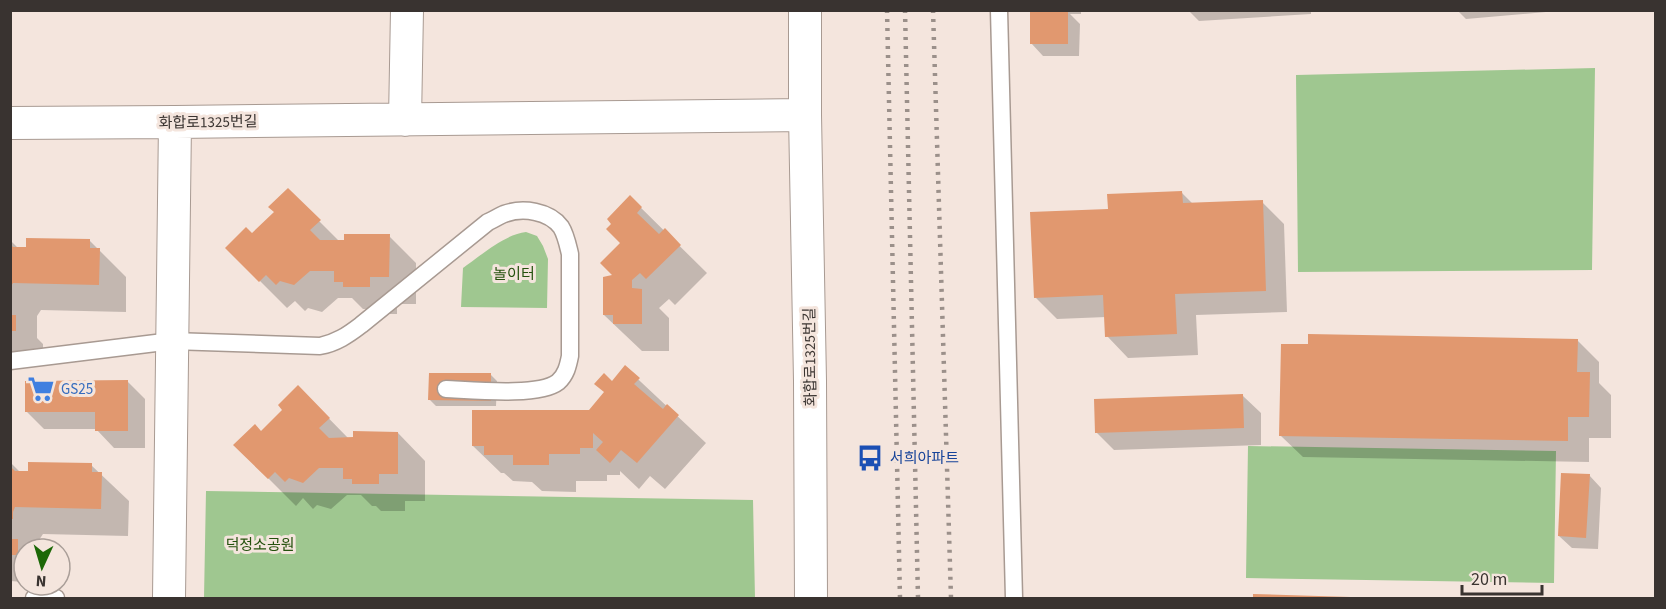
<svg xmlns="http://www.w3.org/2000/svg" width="1666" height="609" viewBox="0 0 1666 609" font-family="'Source Sans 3','Noto Sans KR',sans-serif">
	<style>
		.green { fill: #9fc790 }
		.shadow { fill: #0003 }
		.building { fill: #e1986f }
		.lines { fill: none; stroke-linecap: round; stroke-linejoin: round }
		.lane-casing { stroke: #a89a92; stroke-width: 19 }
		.street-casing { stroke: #a89a92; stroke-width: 34 }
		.lane { stroke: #fff; stroke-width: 16 }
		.street { stroke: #fff; stroke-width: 32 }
		.rail { stroke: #9b908a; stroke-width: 4.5; stroke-dasharray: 3 6; stroke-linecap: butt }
		.labels { text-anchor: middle; stroke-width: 6; stroke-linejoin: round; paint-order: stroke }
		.street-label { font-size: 15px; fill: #393330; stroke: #f4e5dd }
		.park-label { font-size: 15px; fill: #24510d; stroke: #f4e5dd }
		.shop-label { font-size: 15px; fill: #366cbe; stroke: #f4e5dd; text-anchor: start }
		.transit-label { font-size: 15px; fill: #164399; stroke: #f4e5dd; text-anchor: start }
	</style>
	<rect width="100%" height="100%" fill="#f4e5dd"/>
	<path class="green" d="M1595,68L1592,270L1298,272L1296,75Z
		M526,232L537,236L543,246L548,259L547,308L461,307L463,268C480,256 505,234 526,232Z
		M1248,446L1556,451L1554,583L1246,578Z
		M206,491L753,500L755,598H204Z"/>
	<path class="shadow" d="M1037,10H1081V14H1070L1080,24L1079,56H1043L1031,43Z
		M1188,10H1311V14L1199,21Z
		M1457,10H1568L1466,19Z
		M288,190L340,242L389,236L416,263V304H397V314H372L367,309H363L352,298H338L322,312L308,308L305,311L295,301L287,308L227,248L252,236L276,212Z
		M1182,193L1193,204L1262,202L1284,224L1287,312L1196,315L1198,355L1128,358L1107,336L1106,317L1057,319L1035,297L1110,211Z
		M630,197L707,273L675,305L669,299L659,308L669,318V351H642L604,315L622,243Z
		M10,240L19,249L89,240L126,277V312L41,310L37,316V338L43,344V358L10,357Z
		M1577,340L1599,362V383L1611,395V438H1589V462L1303,457L1281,436Z
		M625,367L706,443L665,489L650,476L639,489L620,471V475H607V481H576V492L542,491L532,482L513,481L504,473H501L473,446L589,412Z
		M491,375L497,381L496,406H436L430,400Z
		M127,381L145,399V448H114L96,429H44L27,412Z
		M298,387L349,439L398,433L425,461V501H405V511H381L376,506H372L361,495H347L331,509L317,505L313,509L303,498L296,506L235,445L262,433L285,410Z
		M1243,396L1261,413V445L1114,450L1096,432Z
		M10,462L21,473L91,465L129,501L128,536L43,534L39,540V549H24V582L10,581Z
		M1589,475L1601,488L1598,549L1572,548L1559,536Z
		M1254,595L1368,598H1254Z"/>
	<path class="building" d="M1030,10H1068V44H1030Z
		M288,188L321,220L310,230L320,240H344V234H390L389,277H370V287H343V282H334V271H310L294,285L280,281L276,285L266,275L259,282L225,248L246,227L252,233L274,212L268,207Z
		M1182,191L1183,203L1263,200L1266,291L1175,294L1177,334L1105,337L1103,295L1034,298L1030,212L1108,209L1107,194Z
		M630,195L642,207L637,213L659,234L665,228L681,245L646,279L640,273L632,280V288L642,289V324H613V315H603V277L612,275L600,263L620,243L606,229L611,224L607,219Z
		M26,238L90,239V248H100L99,285L13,283L10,288V244L13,247H26Z
		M10,315H16V331H10Z
		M1308,334L1578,339L1577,372H1590L1589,417H1568V441L1279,436L1281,344H1308Z
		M625,365L640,378L634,384L663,409L667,404L679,415L637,463L621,450L610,463L596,450L603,442L593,433V448H580V454H549V465H513V455H484V446H472V410H589L604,392L594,384L604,373L612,381Z
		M429,373H491V401L428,400Z
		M128,380V431H95V412H25V381Z
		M298,385L330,418L319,428L329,438L353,437V431L398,432V474H379V484H352V479H343V468H319L303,483L289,478L285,482L275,472L268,479L233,445L255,424L261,431L282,410L278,405Z
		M1243,394L1244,428L1095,433L1094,399Z
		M28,462L92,463V472H102L101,509L15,507L13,512V519H10V466L15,471H28Z
		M1561,473L1590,474L1586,538L1558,536Z
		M10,539H18V555H10Z
		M1253,594L1351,597V598H1253Z"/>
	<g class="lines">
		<g class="lane-casing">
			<path id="lane" d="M999,10L1014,598
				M10,361L172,341L320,346C336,343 348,335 361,325L488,222C493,220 499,216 504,214C523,207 549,211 561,227C566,235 568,246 570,254V356C568,366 566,375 558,382C539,397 471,390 446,389
				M34,598H56"/>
		</g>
		<g class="street-casing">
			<path id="street" d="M805,10V115L810,381L811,598
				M405,120L407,10
				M10,123L175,122L805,115
				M169,598L175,122"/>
		</g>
		<use href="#lane" class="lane"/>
		<use href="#street" class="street"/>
		<path class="rail" d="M887,10L900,598
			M905,10L918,598
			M933,10L951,598"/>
	</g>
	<defs>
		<g id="supermarket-bare" transform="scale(2.07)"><path d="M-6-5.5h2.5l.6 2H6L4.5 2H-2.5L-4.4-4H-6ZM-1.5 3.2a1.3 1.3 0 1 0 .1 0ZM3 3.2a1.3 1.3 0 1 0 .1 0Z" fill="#3f7fe0" stroke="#f4e5dd" stroke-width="2.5" paint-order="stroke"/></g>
		<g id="bus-bare" transform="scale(2.07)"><path d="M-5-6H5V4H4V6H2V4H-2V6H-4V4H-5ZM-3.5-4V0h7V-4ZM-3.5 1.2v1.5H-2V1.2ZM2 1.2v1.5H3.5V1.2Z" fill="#1a4fb4" stroke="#f4e5dd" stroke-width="2.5" paint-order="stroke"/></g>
	</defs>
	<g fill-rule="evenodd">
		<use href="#supermarket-bare" x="41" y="389"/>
		<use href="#bus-bare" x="870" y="458"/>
	</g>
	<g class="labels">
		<g class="street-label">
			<text transform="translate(208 122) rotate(-1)" y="5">화합로1325번길</text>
			<text transform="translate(810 357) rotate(-91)" y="5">화합로1325번길</text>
		</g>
		<g class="park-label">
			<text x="514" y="279">놀이터</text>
			<text x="260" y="550">덕정소공원</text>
		</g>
		<g class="shop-label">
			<text x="61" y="394">GS25</text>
		</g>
		<g class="transit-label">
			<text x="890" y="463">서희아파트</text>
		</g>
	</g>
	<rect width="1666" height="609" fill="none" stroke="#393330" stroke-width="24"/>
	<g transform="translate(42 567) rotate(184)"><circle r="28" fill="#f4e5dd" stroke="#a99e98" stroke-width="1.5"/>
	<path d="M0-4.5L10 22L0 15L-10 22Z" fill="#1c6807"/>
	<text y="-9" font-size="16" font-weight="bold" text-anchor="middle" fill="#393330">N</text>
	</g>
	<path d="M1462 585v9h80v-9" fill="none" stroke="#393330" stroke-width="3"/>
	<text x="1471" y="585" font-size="18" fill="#393330" stroke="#f4e5dd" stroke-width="4.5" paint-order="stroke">20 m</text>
</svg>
